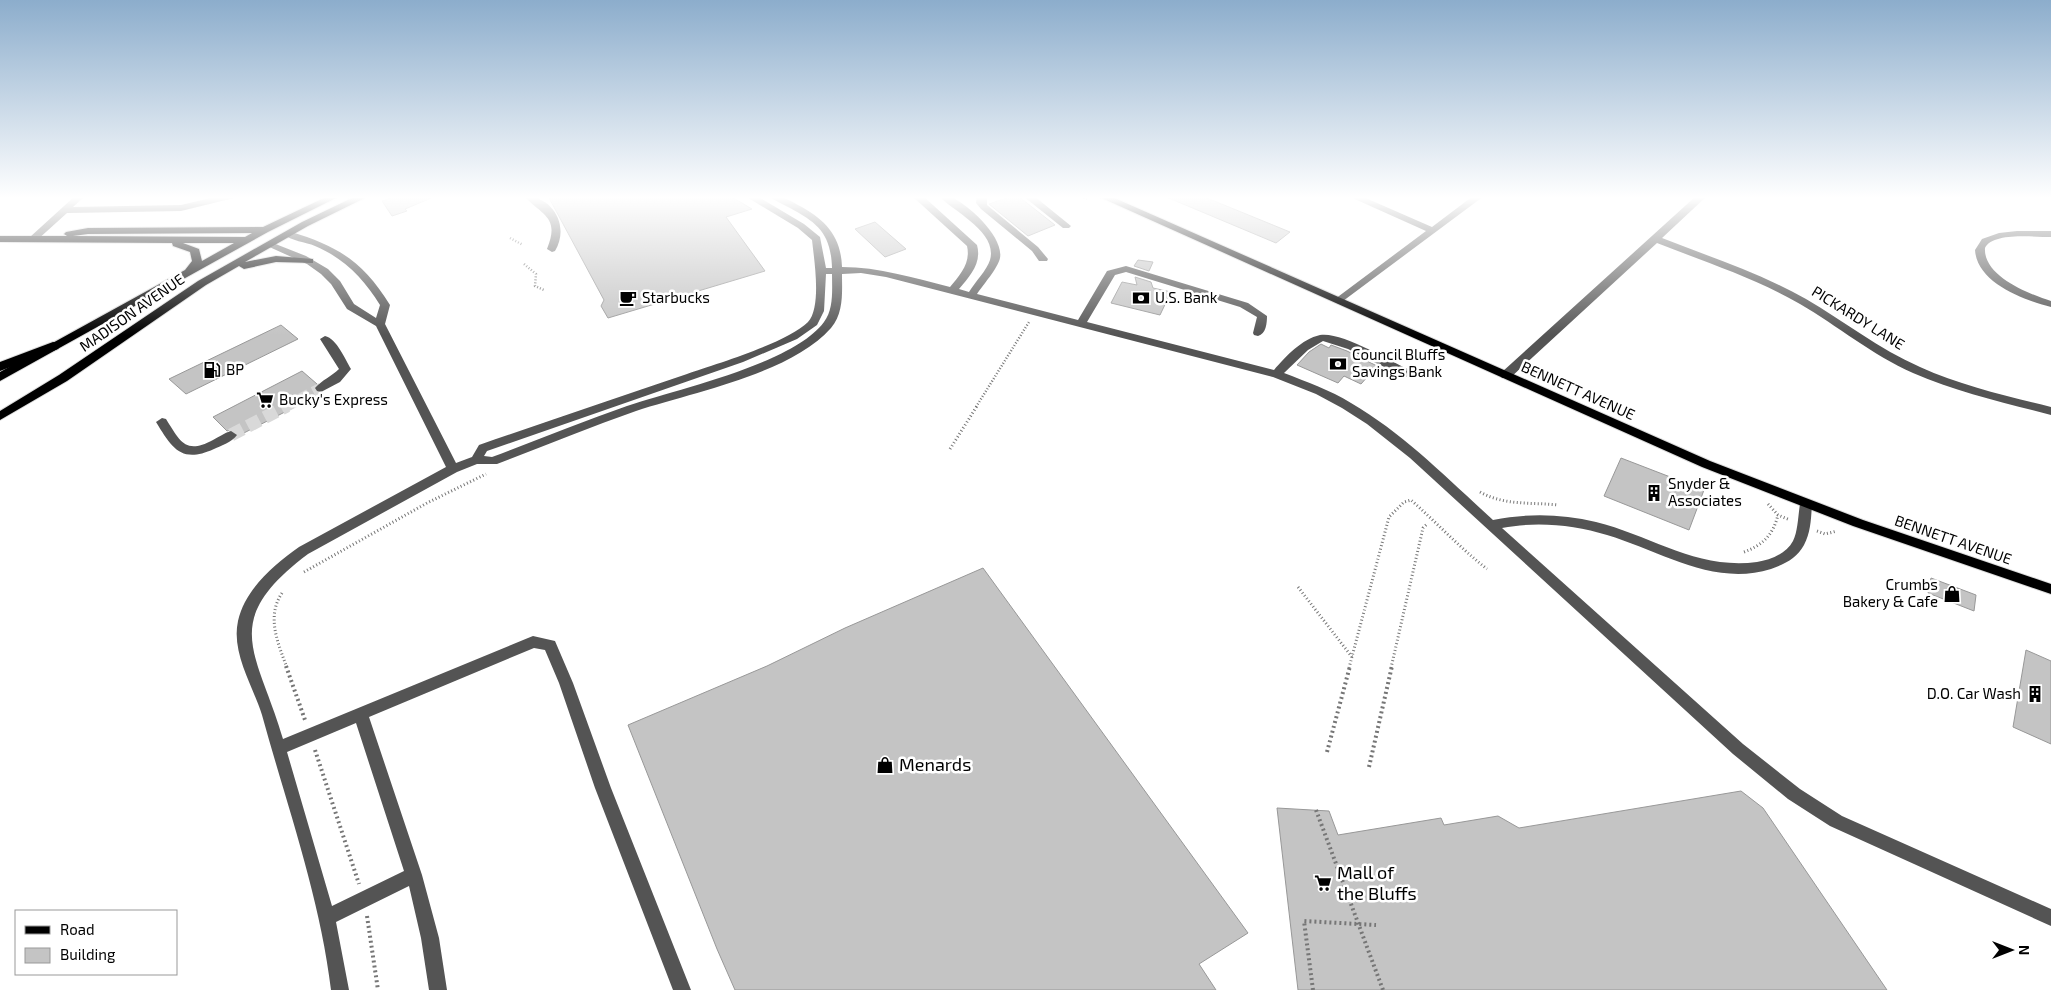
<svg xmlns="http://www.w3.org/2000/svg" width="2051" height="990" viewBox="0 0 2051 990" font-family="'Exo 2',sans-serif">
	<style>
		.building { fill: #c4c4c4; stroke: #989898 }
		.lines { fill: none; stroke-linecap: round; stroke-linejoin: round }
		.minor-tunnel-far1 { stroke: #d9d9d9; stroke-width: 11; stroke-dasharray: 11 5; stroke-linecap: butt }
		.minor-tunnel { stroke: #d9d9d9; stroke-width: 13; stroke-dasharray: 13 6; stroke-linecap: butt }
		.major-casing { stroke: #dbdbdb; stroke-width: 2 }
		.highway-casing { stroke: #dbdbdb; stroke-width: 2 }
		.path-far2 { stroke: #767676; stroke-width: 2.5; stroke-dasharray: 1 2; stroke-linecap: butt }
		.path-far1 { stroke: #767676; stroke-width: 3; stroke-dasharray: 1 2.5; stroke-linecap: butt }
		.path { stroke: #767676; stroke-width: 4; stroke-dasharray: 2 3; stroke-linecap: butt }
		.minor { fill: #545454; fill-rule: evenodd }
		.major { fill: #000; fill-rule: evenodd }
		.highway { fill: #000; fill-rule: evenodd }
		.labels { text-anchor: middle; stroke-width: 5; stroke-linejoin: round; paint-order: stroke }
		.poi-label { font-size: 15px; fill: #000; stroke: #fff; text-anchor: start }
		.street-label { font-size: 15px; fill: #000; stroke: #fff }
		.near-poi-label { font-size: 18px; fill: #000; stroke: #fff; text-anchor: start }
	</style>
	<rect width="100%" height="100%" fill="#fff"/>
	<path class="building" d="M397,196H436L405,209L407,211L392,216L382,201Z
		M548,196H730L752,209L726,217L765,271L608,318L601,306L604,300Z
		M1012,196H1018L1055,225L1028,236L989,204Z
		M1164,196H1202L1290,232L1276,243Z
		M875,222L906,249L885,257L855,229Z
		M1138,260L1153,262L1149,271L1134,266Z
		M1135,277L1151,282L1153,288L1171,292L1160,315L1111,303L1122,282L1137,285Z
		M281,325L298,339L186,394L169,379Z
		M1321,344L1329,348L1331,345L1347,351L1377,366L1361,384L1344,376L1338,383L1297,365L1309,352Z
		M302,371L317,384L313,389L320,394L238,436V433L232,429L227,431L213,417Z
		M1621,458L1704,490L1689,530L1604,496Z
		M983,568L1248,933L1199,964L1216,990H735L717,949L628,725L767,666L845,628Z
		M1931,578L1976,595L1974,611L1928,593Z
		M2026,650L2051,661V744L2013,727Z
		M1741,791L1763,808L1887,990H1298L1277,808L1329,811L1338,835L1441,818L1444,825L1498,816L1519,828Z"/>
	<g class="lines">
		<path class="minor-tunnel-far1" d="M285,407L321,388"/>
		<path class="minor-tunnel" d="M231,435L287,406"/>
		<g class="major-casing">
			<path id="major" d="M328,196H340L268,232L0,381V372L185,270L192,261L190,252L173,246L172,243L0,242V236H67L64,234L66,232L88,228L263,227ZM252,233L245,237L73,236L88,234ZM183,243H234L202,261L199,249Z
				M356,196H369L308,226L245,262L276,256L313,259V263L276,262L244,269L239,266L206,285L67,381L0,420V411L59,375L198,281L302,222Z
				M1097,196H1110L1710,461L1863,520L2051,584V594L1853,526L1702,467Z"/>
		</g>
		<g class="highway-casing">
			<path id="highway" d="M53,342L58,343L60,346L58,349L0,371V362Z"/>
		</g>
		<path class="path-far2" d="M1081,196L1089,200
			M510,238L523,245
			M524,264L536,274L535,286L544,290
			M976,407L1029,322"/>
		<path class="path-far1" d="M950,449L977,406
			M1480,492C1505,506 1531,502 1558,505
			M1768,504L1778,515L1790,520
			M1817,531L1825,534L1837,531
			M1744,552C1763,545 1773,535 1778,515
			M304,572L427,503L486,474
			M1298,587L1352,657
			M282,593C266,617 278,643 287,668
			M1349,668L1389,517L1404,502L1411,500C1437,523 1459,547 1487,569
			M1391,668L1423,528L1427,524"/>
		<path class="path" d="M286,666L305,720
			M315,750L359,884
			M1327,752L1350,666
			M1369,767L1392,666
			M1316,810L1383,990
			M367,916L378,990
			M1313,990L1304,921L1376,925"/>
		<path class="minor" d="M75,196H85L73,207L181,205L219,196H236L234,198L181,211L67,213L36,241H30V237Z
			M524,196C553,196 570,226 555,251L552,252L547,249C560,217 543,216 524,196Z
			M745,196H757L804,224L820,237L826,268H832C831,234 818,223 790,208C783,204 775,201 769,196C781,196 788,199 798,205C825,219 841,236 842,267C879,267 914,278 950,287C960,275 971,263 967,246L912,196H923L977,245C982,263 970,276 959,289L969,292C975,282 987,270 990,260C998,232 954,212 939,196C943,196 948,195 951,197C969,205 1004,237 1000,258C998,268 983,285 977,294L1078,320L1107,271L1126,266L1248,303L1267,316C1267,323 1266,334 1258,336L1254,335L1253,333L1257,317L1240,307L1126,272L1115,275L1087,322L1274,370C1286,356 1302,339 1320,335C1341,331 1390,361 1410,370L1412,373L1406,377L1402,376L1348,349L1323,341L1308,350L1284,373C1307,382 1330,390 1351,403C1404,434 1448,479 1493,520C1528,513 1562,514 1596,522C1652,536 1697,570 1757,562C1770,560 1786,554 1793,541C1798,531 1798,516 1800,504L1802,501H1810L1812,504C1811,518 1811,532 1804,545C1797,558 1785,564 1771,569C1713,587 1661,551 1607,535C1574,525 1537,521 1502,528L1743,744L1800,789L1842,816L2051,909V926L1830,826L1788,799L1733,754L1410,458L1367,424L1342,408L1316,394L1273,377L886,277L861,273L842,274C842,292 844,313 831,328C790,374 694,392 636,411C590,427 544,446 497,464H477L457,472L308,554C218,622 257,650 283,739L528,638L533,636L555,641L573,683L611,788L691,990H673L595,788L559,683L545,650L534,648L369,717L422,875L439,938L447,990H429L421,938L409,886L336,922L349,990H331C320,897 287,806 262,715C253,686 231,653 238,621C245,589 274,565 299,547L446,467L376,326L347,309L331,284L321,274L307,264L265,245L267,243H273L306,256L328,269L340,281L354,304L376,318L380,305C364,279 344,258 315,246C306,242 291,241 283,234L288,231L291,232C339,246 364,263 390,305L385,324L456,463L472,457L479,445C548,421 617,398 687,374C716,364 787,343 808,322C822,307 814,259 812,240L798,228ZM826,274H832C832,289 834,309 824,322C793,364 678,389 627,406C582,422 537,440 492,457L484,456L487,451L743,362L797,339L817,325L824,311ZM356,723L404,871L332,906L287,752Z
			M977,196H987V205L1038,247L1048,259L1047,261H1039L1032,251L981,209L976,203Z
			M1023,196H1034L1071,226L1069,228H1063Z
			M1348,196H1361L1432,227L1473,196H1484L1339,304L1334,301L1335,299L1426,231Z
			M1696,196H1707L1662,238C1710,257 1760,273 1806,299C1844,321 1879,349 1920,367C1962,386 2007,396 2051,407V415C2005,403 1957,392 1913,373C1872,355 1838,326 1800,304C1755,278 1705,262 1657,243L1510,378H1502L1500,375L1502,372Z
			M2017,231H2051V237C2035,237 1992,232 1985,248C1983,276 2029,294 2051,301V307C2024,300 1977,283 1975,250L1982,239L1999,233Z
			M325,336C337,339 345,359 351,369L340,382L321,392L317,391L315,388C322,380 332,376 339,369L320,339Z
			M162,418L166,419C180,441 185,455 213,440C219,437 224,433 231,431L237,435C232,442 221,446 214,449C181,464 172,448 156,422Z"/>
		<use href="#major" class="major"/>
		<use href="#highway" class="highway"/>
	</g>
	<linearGradient id="sky" x2="0" y2="1"><stop stop-color="#8cadcc"/><stop offset="0.59" stop-color="#fff"/><stop offset="1" stop-color="#fff" stop-opacity="0"/></linearGradient>
	<rect width="2051" height="335" fill="url(#sky)"/>
	<defs>
		<g id="cafe-bare" transform="scale(1.35)"><path d="M-5.5-4.5H6V0H3Q3 3.5 0 3.5H-2.5Q-5.5 3.5-5.5 0ZM3-3.2v2h1.7v-2ZM-6 4.5H4V6H-6Z" fill="#000" stroke="#fff" stroke-width="2.5" paint-order="stroke"/></g>
		<g id="bank-bare" transform="scale(1.35)"><path d="M-6-4H6V4H-6ZM0-2.3a2.3 2.3 0 1 0 0 4.6a2.3 2.3 0 1 0 0-4.6Z" fill="#000" stroke="#fff" stroke-width="2.5" paint-order="stroke"/></g>
		<g id="fuel-bare" transform="scale(1.35)"><path d="M-5.5-6h7V0h2V4h1.3V-2.5L3-4.5l.8-.8L6-3V5H2.5V1h-1V6h-7ZM-4.2-4.7v3.2H.2V-4.7Z" fill="#000" stroke="#fff" stroke-width="2.5" paint-order="stroke"/></g>
		<g id="supermarket-bare" transform="scale(1.35)"><path d="M-6-5.5h2.5l.6 2H6L4.5 2H-2.5L-4.4-4H-6ZM-1.5 3.2a1.3 1.3 0 1 0 .1 0ZM3 3.2a1.3 1.3 0 1 0 .1 0Z" fill="#000" stroke="#fff" stroke-width="2.5" paint-order="stroke"/></g>
		<g id="building-bare" transform="scale(1.35)"><path d="M-4-6H4V6H1V3H-1V6H-4ZM-2.5-4.3h1.7v1.8h-1.7ZM.8-4.3h1.7v1.8H.8ZM-2.5-1h1.7V.8h-1.7ZM.8-1h1.7V.8H.8Z" fill="#000" stroke="#fff" stroke-width="2.5" paint-order="stroke"/></g>
		<g id="shop-bare" transform="scale(1.35)"><path d="M-5-2.5h2.3a2.7 3.5 0 0 1 5.4 0H5L5.5 6h-11ZM-1.5-2.5h3a1.5 2.3 0 0 0-3 0Z" fill="#000" stroke="#fff" stroke-width="2.5" paint-order="stroke"/></g>
	</defs>
	<g fill-rule="evenodd">
		<use href="#cafe-bare" x="628" y="298"/>
		<use href="#bank-bare" x="1141" y="298"/>
		<use href="#bank-bare" x="1338" y="364"/>
		<use href="#fuel-bare" x="212" y="370"/>
		<use href="#supermarket-bare" x="265" y="400"/>
		<use href="#building-bare" x="1654" y="493"/>
		<use href="#shop-bare" x="1952" y="594"/>
		<use href="#building-bare" x="2035" y="694"/>
		<use href="#shop-bare" x="885" y="765"/>
		<use href="#supermarket-bare" x="1323" y="883"/>
	</g>
	<g class="labels">
		<g class="poi-label">
			<text x="642" y="303">Starbucks</text>
			<text x="1155" y="303">U.S. Bank</text>
			<text x="1352" y="360">Council Bluffs<tspan x="1352" dy="17">Savings Bank</tspan></text>
			<text x="226" y="375">BP</text>
			<text x="279" y="405">Bucky's Express</text>
			<text x="1668" y="489">Snyder &amp;<tspan x="1668" dy="17">Associates</tspan></text>
			<text x="1938" y="590" text-anchor="end">Crumbs<tspan x="1938" dy="17">Bakery &amp; Cafe</tspan></text>
			<text x="2021" y="699" text-anchor="end">D.O. Car Wash</text>
		</g>
		<g class="street-label">
			<text transform="translate(132 313) rotate(-35)" y="5">MADISON AVENUE</text>
			<text transform="translate(1858 318) rotate(32)" y="5">PICKARDY LANE</text>
			<text transform="translate(1578 391) rotate(24)" y="5">BENNETT AVENUE</text>
			<text transform="translate(1953 540) rotate(19)" y="5">BENNETT AVENUE</text>
		</g>
		<g class="near-poi-label">
			<text x="899" y="771">Menards</text>
			<text x="1337" y="879">Mall of<tspan x="1337" dy="21">the Bluffs</tspan></text>
		</g>
	</g>
	<rect x="15" y="910" width="162" height="65" fill="#ffffff" stroke="#999999"/>
	<rect x="25" y="926" width="25" height="8" fill="#000000" stroke="#999999"/>
	<text x="60" y="935" font-size="15" fill="#000000">Road</text>
	<rect x="25" y="948" width="25" height="15" fill="#c4c4c4" stroke="#999999"/>
	<text x="60" y="960" font-size="15" fill="#000000">Building</text>
	<g transform="translate(2011 950) rotate(90)" stroke="#ffffff" stroke-width="4" paint-order="stroke">
	<path d="M0-4L9 19L0 12L-9 19Z" fill="#000000"/>
	<text y="-8" font-size="14" font-weight="bold" text-anchor="middle" fill="#000000">N</text>
	</g>
</svg>
